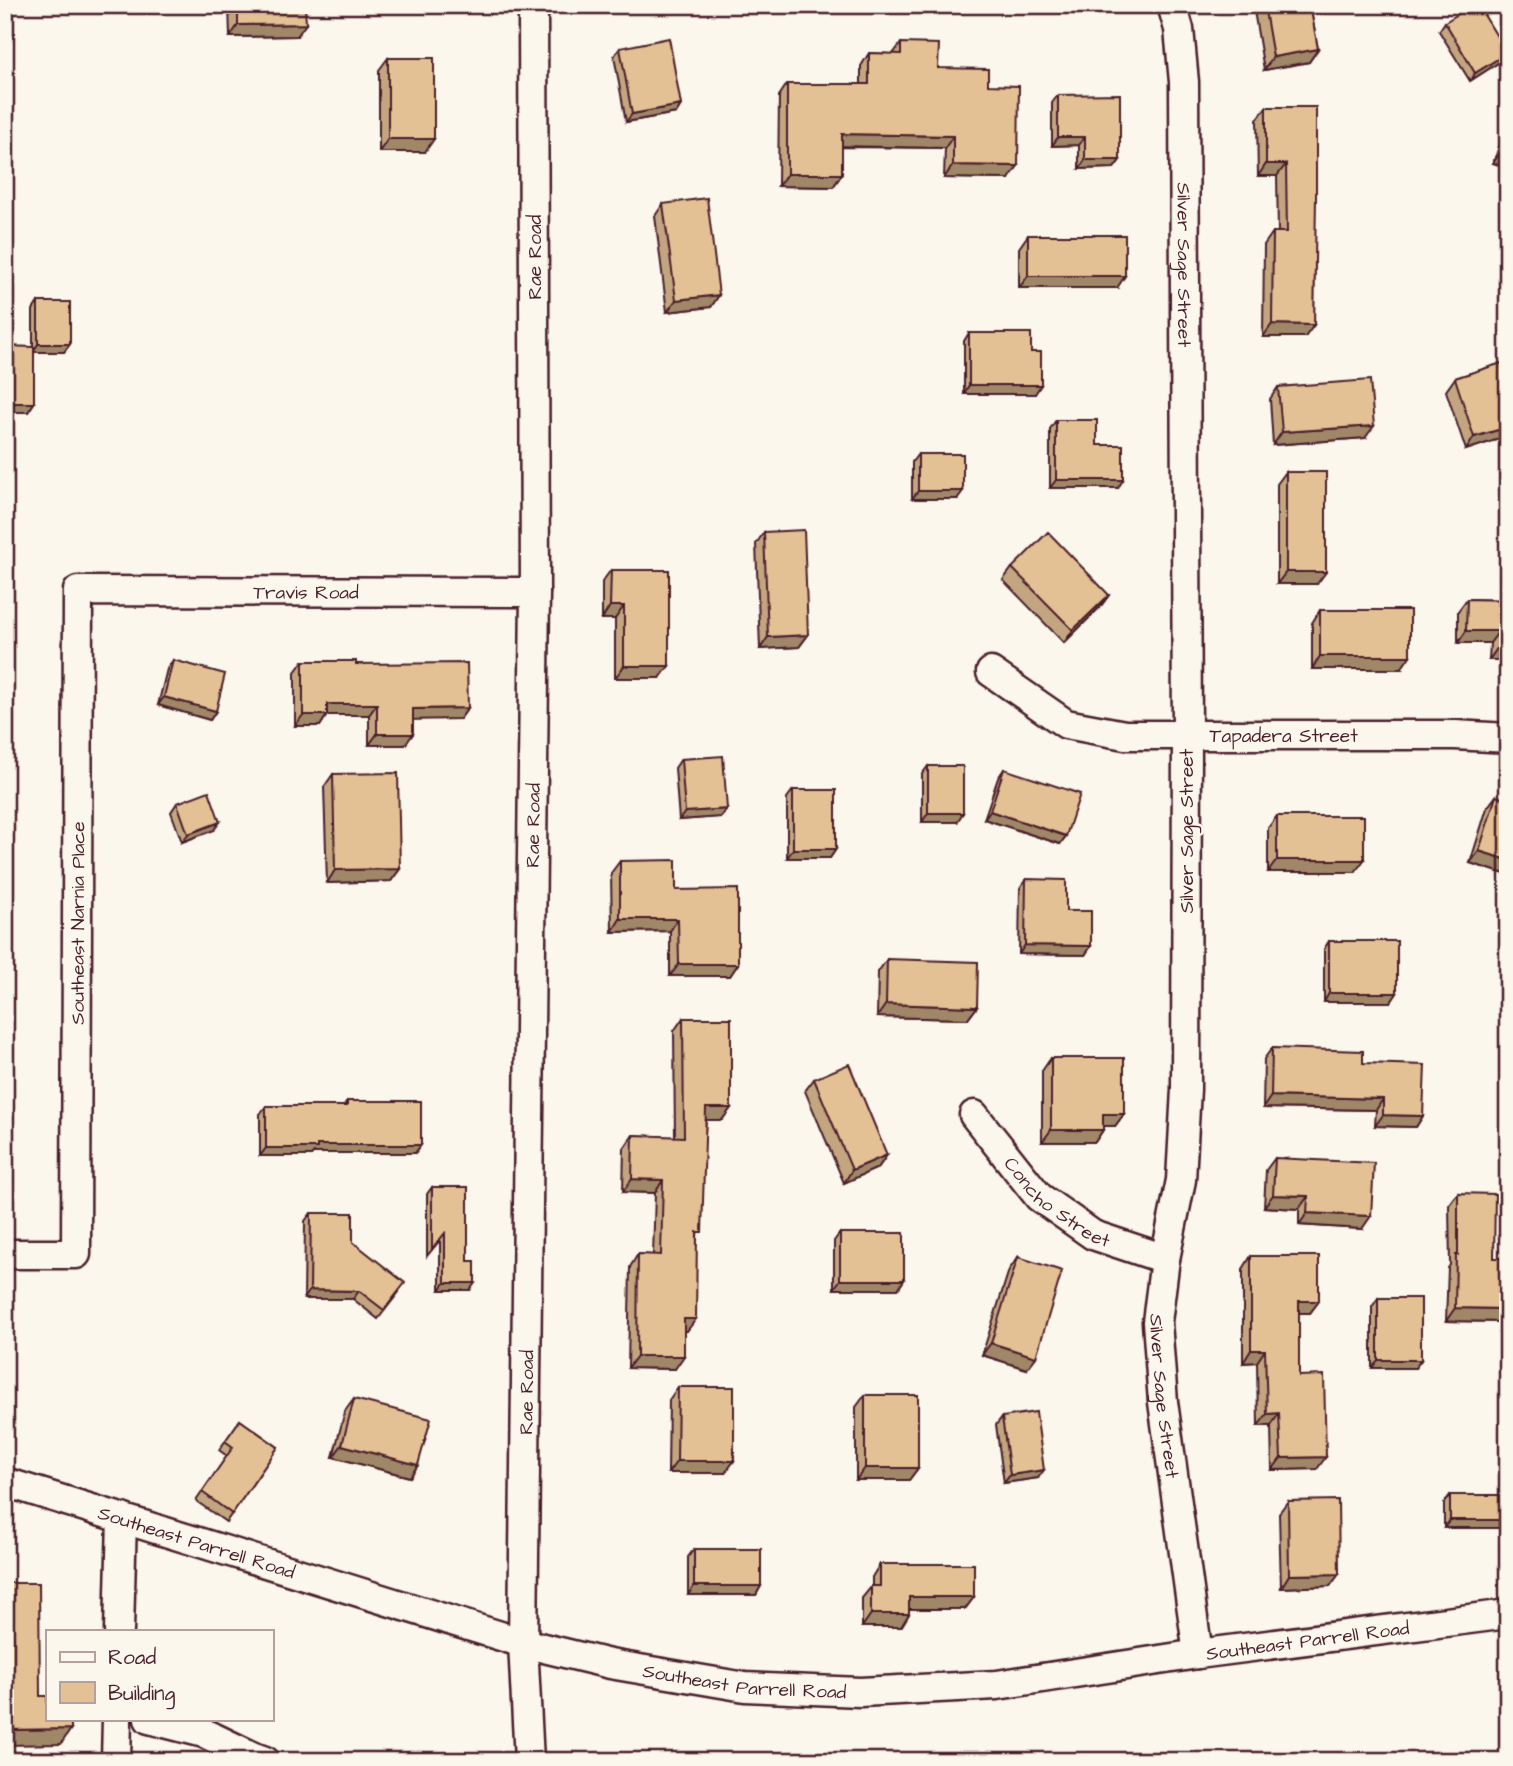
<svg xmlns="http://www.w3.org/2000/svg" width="1513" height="1766" viewBox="0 0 1513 1766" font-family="'Architects Daughter',sans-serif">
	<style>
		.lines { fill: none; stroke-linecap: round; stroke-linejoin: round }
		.minor-casing { stroke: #4a1f2b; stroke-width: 33 }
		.minor { stroke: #fbf7ec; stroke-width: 28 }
		.wall { fill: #c3a680; stroke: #4a1f2b; stroke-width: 2 }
		.shaded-wall { fill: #9f8768; stroke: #4a1f2b; stroke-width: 2 }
		.building { fill: #e3c195; stroke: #4a1f2b; stroke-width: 2 }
		.labels { text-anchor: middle; stroke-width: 5; stroke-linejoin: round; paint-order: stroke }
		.street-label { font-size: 19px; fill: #4a1f2b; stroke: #fbf7ec }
	</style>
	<rect width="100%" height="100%" fill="#fbf7ec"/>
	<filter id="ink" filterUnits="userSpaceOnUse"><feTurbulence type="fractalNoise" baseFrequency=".0143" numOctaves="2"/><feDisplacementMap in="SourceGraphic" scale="14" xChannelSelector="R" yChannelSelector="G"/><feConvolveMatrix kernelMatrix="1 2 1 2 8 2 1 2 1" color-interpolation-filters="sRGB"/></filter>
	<g filter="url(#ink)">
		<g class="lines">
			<g class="minor-casing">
				<g id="minor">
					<path id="s1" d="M1172,5L1179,29L1184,82L1187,735L1186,1089L1181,1180L1165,1259L1157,1322L1163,1402L1198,1654"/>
					<path id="s2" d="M991,672L1066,724L1125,735H1455L1508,738"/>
					<path id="s3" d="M974,1115L1039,1197L1093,1235L1165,1259"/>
					<path id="s4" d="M5,1254H76L78,591L535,592"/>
					<path id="s5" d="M5,1482L523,1643L610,1664L745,1687L860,1692L997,1685L1198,1654L1508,1614"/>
					<path d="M119,1631L122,1518"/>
					<path d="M149,1719L204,1733L254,1757L265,1761"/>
					<path d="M116,1761L117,1719"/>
					<path id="s6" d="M529,1761L523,1643L535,592L533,5"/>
				</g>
			</g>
			<use href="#minor" class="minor"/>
		</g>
		<path class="wall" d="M229,5H305L297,36L230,37Z
			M1253,5H1310L1318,49L1309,62L1264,70Z
			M1445,22L1507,53L1501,61L1470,81L1439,31Z
			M901,43L938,68L988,85L1009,179L944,178L945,148L842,147V174L833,187L778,186L779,96L787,84H861V66L869,53L893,54Z
			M620,48L681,105L676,113L626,122L614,56Z
			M388,58L425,152H379V70Z
			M1058,95L1120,160L1114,168L1079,169V145L1052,146V103Z
			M1266,107H1316L1314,325L1305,337H1263L1264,245L1273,232H1278L1277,176H1258L1257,120Z
			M1508,123V168L1493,163Z
			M663,204L719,295L711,307L667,312L655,216Z
			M1028,235L1117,288H1019V248Z
			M38,302L70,344L64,352H34V403L28,412H5L33,347V310Z
			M969,333L1031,352L1035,394H964V341Z
			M1508,361V436L1466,450L1446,391L1455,378Z
			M1278,387L1365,438L1273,445L1270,399Z
			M1056,420L1097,445L1118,488H1050V429Z
			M918,454L957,499H912V462Z
			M1286,472L1317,584H1277V484Z
			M764,532L808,635L799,647L760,649L756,544Z
			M1012,568L1109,595L1100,607L1064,643L1003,580Z
			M611,570L660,678H615V619H602V582Z
			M1467,599L1508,600V660H1489L1490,643H1458V611Z
			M1320,610L1401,669H1312V623Z
			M173,660L216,711L210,720L158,705L167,669Z
			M303,661L356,664L468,708L460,719H413L405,745H369V715H327L320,726H295V672Z
			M681,759L721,817L679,820L675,768Z
			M928,766L957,822H922V774Z
			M1004,769L1066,836L1060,844L984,819L998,778Z
			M333,774L400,869L391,881L327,883L324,787Z
			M793,790L836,849L830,858H787V798Z
			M1496,796L1508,875L1470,863L1487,808Z
			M177,803L214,830L182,842L171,812Z
			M1277,816L1355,872H1268V828Z
			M620,861L676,890L738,964L730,976H670V931L612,932L611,873Z
			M1026,879L1066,911L1091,946L1085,955L1019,954L1020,888Z
			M1329,941L1397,993L1391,1002H1324V949Z
			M887,959L977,1007L968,1019L877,1017L878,972Z
			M683,1018L731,1108L722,1120H706L697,1238L687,1331H684L675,1369L628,1368L630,1267L638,1254L653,1255L655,1193L623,1192L624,1148L633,1135L675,1137L674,1031Z
			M1272,1048L1363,1063L1423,1116L1416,1127L1375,1126L1376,1110L1263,1108L1264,1059Z
			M1051,1058L1124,1114L1115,1126H1103V1130L1095,1142H1042V1071Z
			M814,1079L887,1155L878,1168L844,1183L805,1091Z
			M347,1101L421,1145L415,1153H314L311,1156H260V1114L266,1106H344Z
			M1275,1158L1362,1229L1299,1225V1209L1264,1207L1266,1170Z
			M432,1187L470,1290H440V1240L427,1256V1194Z
			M1458,1193L1494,1258H1508V1322L1446,1321L1448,1268L1450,1265L1449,1205Z
			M311,1213L353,1242L399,1292L378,1319L353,1299H304L305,1221Z
			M840,1233L904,1280L898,1289H834V1241Z
			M1251,1256L1319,1301L1310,1313H1299V1376L1317,1469L1272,1470L1271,1426H1258L1257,1362L1243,1363V1269Z
			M1018,1257L1027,1369L982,1355L1009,1270Z
			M1378,1298L1421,1360L1415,1368H1372V1307Z
			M678,1387L725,1473H668L669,1400Z
			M865,1395L918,1468L909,1480H856V1407Z
			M354,1399L418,1465L410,1477L333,1457L345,1411Z
			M1002,1417L1038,1478L1004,1483L996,1425Z
			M240,1420L278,1447L226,1522L196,1501L227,1456L219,1450Z
			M1450,1495L1508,1528H1444V1503Z
			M1288,1501L1339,1574L1330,1586L1281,1588L1279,1513Z
			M694,1549L761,1586L756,1595H688V1557Z
			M880,1564L974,1597L965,1609H909V1614L901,1627H862V1598L872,1586V1577Z"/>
		<path class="shaded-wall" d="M306,24L297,36L230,37L238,25Z
			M1318,49L1309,62L1264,70L1273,57Z
			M1507,53L1501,61L1470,81L1475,73Z
			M681,105L676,113L626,122L632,114Z
			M842,134L953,136L945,148L833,146Z
			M1058,137H1085L1079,145L1052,146Z
			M388,139H434L425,152H379Z
			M1502,150L1508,152V168L1493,163Z
			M1085,160H1120L1114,168L1079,169Z
			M1266,164H1286L1277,176H1258Z
			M953,165L1018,166L1009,179L944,178Z
			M787,174H842L833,187L778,186Z
			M1028,276H1125L1117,288H1019Z
			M719,295L711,307L667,312L676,300Z
			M1272,324L1314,325L1305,337H1263Z
			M38,344H70L64,352H33Z
			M969,385H1041L1035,394H964Z
			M5,403H34L28,412H5Z
			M1374,426L1365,438L1273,445L1282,432Z
			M1508,427V436L1466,450L1474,437Z
			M1056,480H1123L1118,488H1050Z
			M918,491H963L957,499H912Z
			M1286,572H1326L1317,584H1277Z
			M1109,595L1100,607L1064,643L1073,630Z
			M610,606H624L615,619H602Z
			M1466,631H1499L1490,643H1458Z
			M808,635L799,647L760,649L768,637Z
			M1498,647H1508V660H1489Z
			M1320,656H1410L1401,669H1312Z
			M624,666H669L660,678H615Z
			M164,697L216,711L210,720L158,705Z
			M327,704H377L369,715H327L320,726H295L303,715Z
			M468,708L460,719L405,720L413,709Z
			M377,734H413L405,745H369Z
			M727,809L721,817L679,820L685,812Z
			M990,811L1066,836L1060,844L984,819Z
			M928,813H963L957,822H922Z
			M220,822L214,830L182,842L188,834Z
			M793,849H836L830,858H787Z
			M1479,851L1508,860V875L1470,863Z
			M1277,860H1364L1355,872H1268Z
			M400,869L391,881L327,883L335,870Z
			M620,919H678L670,931L612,932Z
			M1025,945L1091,946L1085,955L1019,954Z
			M679,964H738L730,976H670Z
			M1329,993H1397L1391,1002H1324Z
			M886,1004L977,1007L968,1019L877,1017Z
			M1271,1096L1383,1099L1376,1110L1263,1108Z
			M706,1108H731L722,1120H697Z
			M1103,1114H1124L1115,1126H1095Z
			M1383,1115L1423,1116L1416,1127L1375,1126Z
			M1051,1130H1103L1095,1142H1042Z
			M317,1145H421L415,1153H314L311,1156H260L266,1148Z
			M887,1155L878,1168L844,1183L852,1170Z
			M632,1179L663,1180L655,1193L623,1192Z
			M1273,1195L1308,1196L1299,1209L1264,1207Z
			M1307,1213L1371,1216L1362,1229L1299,1225Z
			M840,1280H904L898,1289H834Z
			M445,1283H475L470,1290H440Z
			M310,1290L359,1291L353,1299H304Z
			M1299,1301H1319L1310,1313H1290Z
			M1455,1308L1508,1309V1322L1446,1321Z
			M684,1319H696L687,1331H676Z
			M991,1343L1036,1357L1027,1369L982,1355Z
			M1251,1350H1265L1257,1362L1243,1363Z
			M637,1356H684L675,1369L628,1368Z
			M1378,1360H1421L1415,1368H1372Z
			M1279,1413L1271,1426H1258L1267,1414Z
			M342,1445L418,1465L410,1477L333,1457Z
			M1326,1457L1317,1469L1272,1470L1281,1458Z
			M677,1461H734L725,1473H668Z
			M865,1468H918L909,1480H856Z
			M1044,1470L1038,1478L1004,1483L1010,1475Z
			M1450,1520H1508V1528H1444Z
			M1339,1574L1330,1586L1281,1588L1289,1575Z
			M694,1586H761L756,1595H688Z
			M909,1597H974L965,1609H901Z
			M871,1614H909L901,1627H862Z
			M71,1729L61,1744L5,1745V1730Z"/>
		<path class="building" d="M238,5H305L306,24L238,25Z
			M1264,5H1310L1318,49L1273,57Z
			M1473,5H1478L1507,53L1475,73L1445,22Z
			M669,38L681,105L632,114L620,48Z
			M901,43L939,44L938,68L988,69V85L1019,86L1018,166L953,165V136L842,134V174H787V84H869V53L901,54Z
			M388,58H434V139H388Z
			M1120,94V160H1085V137H1058V95Z
			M1266,107H1316V197L1314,325L1272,324L1273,232H1287L1286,164H1266Z
			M1508,134V152L1502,150Z
			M707,198L719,295L676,300L663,204Z
			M1028,235H1125V276H1028Z
			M38,302H70V344H38Z
			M969,333H1031V352H1041V385H969Z
			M5,346L34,347V403H5Z
			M1508,361V427L1474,437L1455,378Z
			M1370,380L1374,426L1282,432L1278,387Z
			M1056,420H1097V445H1123V480H1056Z
			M918,454H963V491H918Z
			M1286,472H1326V572H1286Z
			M804,530L808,635L768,637L764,532Z
			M1048,532L1109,595L1073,630L1012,568Z
			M611,570H669V666H624V606H610Z
			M1467,599L1508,600V647H1498L1499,631H1466Z
			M1320,610H1410V656H1320Z
			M173,660L225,674L216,711L164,697Z
			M303,661H356V664L467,663L468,708L413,709V734H377V704H327V715H303Z
			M723,756L727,809L685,812L681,759Z
			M928,766H963V813H928Z
			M1004,769L1080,794L1066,836L990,811Z
			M398,773L400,869L335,870L333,774Z
			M793,790H836V849H793Z
			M209,791L220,822L188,834L177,803Z
			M1496,796L1508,800V860L1479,851Z
			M1277,816H1364V860H1277Z
			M676,860V890L738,889V964H679L678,919H620V861Z
			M1026,879L1066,880V911H1091V946L1025,945Z
			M1329,941H1397V993H1329Z
			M887,959L978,962L977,1007L886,1004Z
			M683,1018H731V1108H706L702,1232H697L696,1319H684V1356H637L638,1254L661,1255L663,1180L632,1179L633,1135L684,1137Z
			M1272,1048L1363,1051V1063L1425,1065L1423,1116L1383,1115V1099L1271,1096Z
			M1051,1058H1124V1114H1103V1130H1051Z
			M849,1064L887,1155L852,1170L814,1079Z
			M347,1101H421V1145H317V1148H266V1106H347Z
			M1275,1158L1374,1163L1371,1216L1307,1213L1308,1196L1273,1195Z
			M432,1187H468V1261H475V1283H445V1233L432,1249Z
			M1458,1193L1495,1194L1494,1258H1508V1309L1455,1308L1456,1255H1458Z
			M311,1213H353V1242L405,1283L384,1310L359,1291L310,1290Z
			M840,1233H904V1280H840Z
			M1251,1256H1319V1301H1299V1376L1324,1375L1326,1457L1281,1458L1279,1413L1267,1414L1265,1350H1251Z
			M1018,1257L1062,1271L1036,1357L991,1343Z
			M1378,1298H1421V1360H1378Z
			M678,1387H734V1461H677Z
			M865,1395H918V1468H865Z
			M354,1399L431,1419L418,1465L342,1445Z
			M1036,1412L1044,1470L1010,1475L1002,1417Z
			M240,1420L278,1447L232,1514L202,1492L233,1447L225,1441Z
			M1450,1495H1508V1520H1450Z
			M1338,1500L1339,1574L1289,1575L1288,1501Z
			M694,1549H761V1586H694Z
			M880,1564H974V1597H909V1614H871V1586H880Z
			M5,1583H39L40,1696H47V1719H71V1729L5,1730Z
			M5,1749L46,1761H5Z
			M735,1755H810V1761H735Z"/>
	</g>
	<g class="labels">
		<g class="street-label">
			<text transform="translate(534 257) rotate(-90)" y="7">Rae Road</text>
			<text dy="7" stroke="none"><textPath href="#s1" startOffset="261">Silver Sage Street</textPath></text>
			<text dy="7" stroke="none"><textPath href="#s4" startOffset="962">Travis Road</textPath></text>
			<text dy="7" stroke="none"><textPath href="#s2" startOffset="310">Tapadera Street</textPath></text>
			<text dy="7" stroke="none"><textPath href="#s6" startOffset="936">Rae Road</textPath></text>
			<text transform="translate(1186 831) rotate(-90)" y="7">Silver Sage Street</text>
			<text dy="7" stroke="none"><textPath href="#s4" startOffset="402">Southeast Narnia Place</textPath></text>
			<text dy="7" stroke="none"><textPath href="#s3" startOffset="122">Concho Street</textPath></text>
			<text dy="7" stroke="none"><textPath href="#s6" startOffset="369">Rae Road</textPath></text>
			<text dy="7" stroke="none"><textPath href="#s1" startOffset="1395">Silver Sage Street</textPath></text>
			<text dy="7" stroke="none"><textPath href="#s5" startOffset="201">Southeast Parrell Road</textPath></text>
			<text dy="7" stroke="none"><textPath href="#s5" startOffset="1335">Southeast Parrell Road</textPath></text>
			<text dy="7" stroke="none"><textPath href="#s5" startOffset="768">Southeast Parrell Road</textPath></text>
		</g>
	</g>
	<rect width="1513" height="1766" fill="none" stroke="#fbf7ec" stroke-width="28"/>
	<rect x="14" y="14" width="1485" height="1738" fill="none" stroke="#4a1f2b" stroke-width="2.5" filter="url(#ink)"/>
	<rect x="46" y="1630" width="228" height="91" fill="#fbf7ec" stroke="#b4a19f" stroke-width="2"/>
	<rect x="60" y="1652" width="35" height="10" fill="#fbf7ec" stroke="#b4a19f" stroke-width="2"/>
	<text x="108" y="1664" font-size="21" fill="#4a1f2b">Road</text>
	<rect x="60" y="1682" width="35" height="21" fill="#e3c195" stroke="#b4a19f" stroke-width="2"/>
	<text x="108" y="1700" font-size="21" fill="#4a1f2b">Building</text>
</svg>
